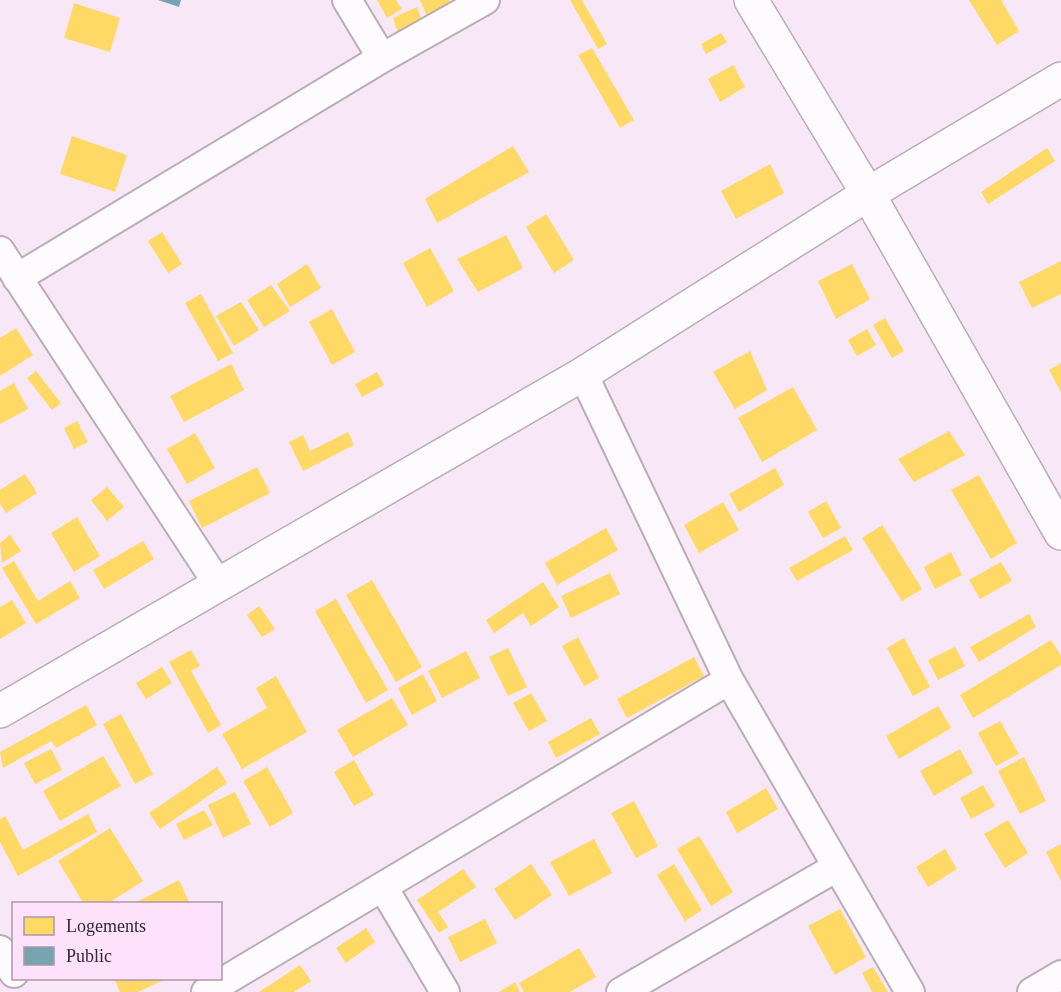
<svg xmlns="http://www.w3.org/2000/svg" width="1061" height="992" viewBox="0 0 1061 992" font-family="'Times New Roman',serif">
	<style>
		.homes { fill: #ffd966 }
		.public { fill: #76a5af }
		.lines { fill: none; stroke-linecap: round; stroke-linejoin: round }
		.minor-casing { stroke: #baadb8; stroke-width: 32 }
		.tertiary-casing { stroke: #baadb8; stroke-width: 36 }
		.minor { stroke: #fefbfe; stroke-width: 28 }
		.tertiary { stroke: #fefbfe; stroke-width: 33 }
	</style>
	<rect width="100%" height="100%" fill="#f8e7f6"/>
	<path class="homes" d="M377,0H396L402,9L387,18Z
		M420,0H449L451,4L427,16Z
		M570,0H582L607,44L598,49Z
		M969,0H1001L1019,31L997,45Z
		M74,3L120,18L110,52L64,38Z
		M417,7L422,21L398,33L393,18Z
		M721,33L727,42L706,54L701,44Z
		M592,48L634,120L620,128L578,55Z
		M733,65L745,87L720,102L708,79Z
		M72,136L127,155L115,192L60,174Z
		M513,146L529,172L437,223L425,199Z
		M1047,148L1055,161L988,204L981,192Z
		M770,164L784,193L736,219L721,191Z
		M546,214L574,260L554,273L526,227Z
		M162,232L182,264L168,273L148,241Z
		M506,235L523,268L478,292L457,259Z
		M430,248L454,291L427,307L403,263Z
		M1061,261V294L1032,308L1019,282Z
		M307,264L321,288L290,307L277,284Z
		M852,264L870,299L836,319L818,281Z
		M271,285L290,311L264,327L247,300Z
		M201,294L233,353L218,361L185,303Z
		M241,302L259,330L234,346L216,316Z
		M332,309L355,352L332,365L309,322Z
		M885,318L904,351L892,358L873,325Z
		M16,328L33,355L0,376V338Z
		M867,329L876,345L857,356L848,340Z
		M750,351L767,390L735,409L713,372Z
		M1061,363V392L1049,370Z
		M231,364L244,390L184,422L170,396Z
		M36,371L61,403L52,410L27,378Z
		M377,372L384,385L362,397L355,384Z
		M14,383L28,409L0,424V391Z
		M793,387L817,430L762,462L738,418Z
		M77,421L88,442L74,449L64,428Z
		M949,431L965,455L914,482L898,459Z
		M348,432L354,445L303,471L289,442L303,435L310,451Z
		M195,433L215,468L187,484L167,449Z
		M257,467L270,493L202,528L189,501Z
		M775,468L784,485L739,512L729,494Z
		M25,474L37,493L6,513L0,504V490Z
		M979,475L1017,543L991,559L951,490Z
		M107,487L124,507L107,521L91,500Z
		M826,501L841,528L823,538L808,512Z
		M723,502L739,530L699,553L684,525Z
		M77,517L100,556L74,572L51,533Z
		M882,525L922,589L902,601L862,538Z
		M606,528L618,550L557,585L545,563Z
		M10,535L21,551L2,563L0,543Z
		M845,536L853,550L797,581L789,568Z
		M143,541L154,559L104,589L93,570Z
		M951,552L962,575L935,589L924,567Z
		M14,561L38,601L70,581L80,598L36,624L2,568Z
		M1001,562L1012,581L980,599L969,580Z
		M610,573L620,594L571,618L561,596Z
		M372,580L422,667L396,682L346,595Z
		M543,582L559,607L531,626L523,613L494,633L486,620Z
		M336,599L388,690L366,703L315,611Z
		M12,600L26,623L0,639V607Z
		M259,606L275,629L262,637L247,615Z
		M1029,614L1036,627L979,662L970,647Z
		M578,637L599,678L584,686L562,646Z
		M904,638L930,687L913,696L887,648Z
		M1051,640L1061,656V665L973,718L960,695Z
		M955,647L965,666L938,680L928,660Z
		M508,648L527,687L508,696L489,657Z
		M191,650L200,666L191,671L221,725L208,733L169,662Z
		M466,651L480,678L442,698L428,671Z
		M694,657L704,676L627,718L617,699Z
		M162,667L172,683L146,699L136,683Z
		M423,674L437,701L412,715L398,688Z
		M276,676L307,732L242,769L222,734L267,708L256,688Z
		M531,693L547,721L529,731L513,703Z
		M392,698L408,725L353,757L337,730Z
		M86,705L97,725L56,748L51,741L3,768L0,752Z
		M938,706L951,728L899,759L886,736Z
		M121,714L153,774L135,784L103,724Z
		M591,718L600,734L556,758L548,742Z
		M1000,721L1019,754L996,766L978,733Z
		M51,749L62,770L35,784L24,763Z
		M960,749L973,773L934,796L920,771Z
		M103,756L121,786L60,821L43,791Z
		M1024,757L1046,801L1020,814L998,771Z
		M354,760L374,795L354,806L334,772Z
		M217,767L227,783L160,829L149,813Z
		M267,767L293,813L270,827L243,781Z
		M983,785L995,806L971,819L960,798Z
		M766,788L778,809L737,833L726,812Z
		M235,792L251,824L223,838L208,805Z
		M634,801L658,846L636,858L611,813Z
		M204,810L213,825L184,840L176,824Z
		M88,814L97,832L18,876L0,842V819L5,816L23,850Z
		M1008,820L1028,853L1005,868L984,834Z
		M110,828L143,881L107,904H84L58,861Z
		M699,836L733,892L711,906L677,849Z
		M594,839L612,873L569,896L550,862Z
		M1061,844V881L1046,852Z
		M945,849L957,869L928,887L916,867Z
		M531,864L552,895L515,920L494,889Z
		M674,864L702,910L685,921L657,875Z
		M463,869L476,887L438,912L448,927L439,933L417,900Z
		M179,880L190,904H133Z
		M840,909L866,957L835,975L808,926Z
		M485,919L497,943L460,962L448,937Z
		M366,928L375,942L346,963L336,948Z
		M579,948L596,977L570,992H524L519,983Z
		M300,965L311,981L294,992H259Z
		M873,967L888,992H872L862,973Z
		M114,978H168L138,992H120Z
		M515,982L520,992H499Z"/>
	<path class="public" d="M158,0H181L179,7Z"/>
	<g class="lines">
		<g class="minor-casing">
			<path id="minor" d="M347,0L382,58
				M0,251L218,584
				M17,278L382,58L485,0
				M583,374L729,680L910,992
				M383,887L445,992
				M0,950L14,973
				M206,992L729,680
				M621,992L837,867
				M1032,992L1061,975"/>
		</g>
		<g class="tertiary-casing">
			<path id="tertiary" d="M751,0L868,194L1061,533
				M0,711L583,374L868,194L1061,79"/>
		</g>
		<use href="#minor" class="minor"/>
		<use href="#tertiary" class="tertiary"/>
	</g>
	<rect x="12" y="902" width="210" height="78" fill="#fee1fb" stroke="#ad97ab" stroke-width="1.5"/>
	<rect x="24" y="917" width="30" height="18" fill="#ffd966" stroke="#ad97ab" stroke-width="1.5"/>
	<text x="66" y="932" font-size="18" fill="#342933">Logements</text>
	<rect x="24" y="947" width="30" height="18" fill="#76a5af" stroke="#ad97ab" stroke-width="1.5"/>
	<text x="66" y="962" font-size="18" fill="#342933">Public</text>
</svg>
